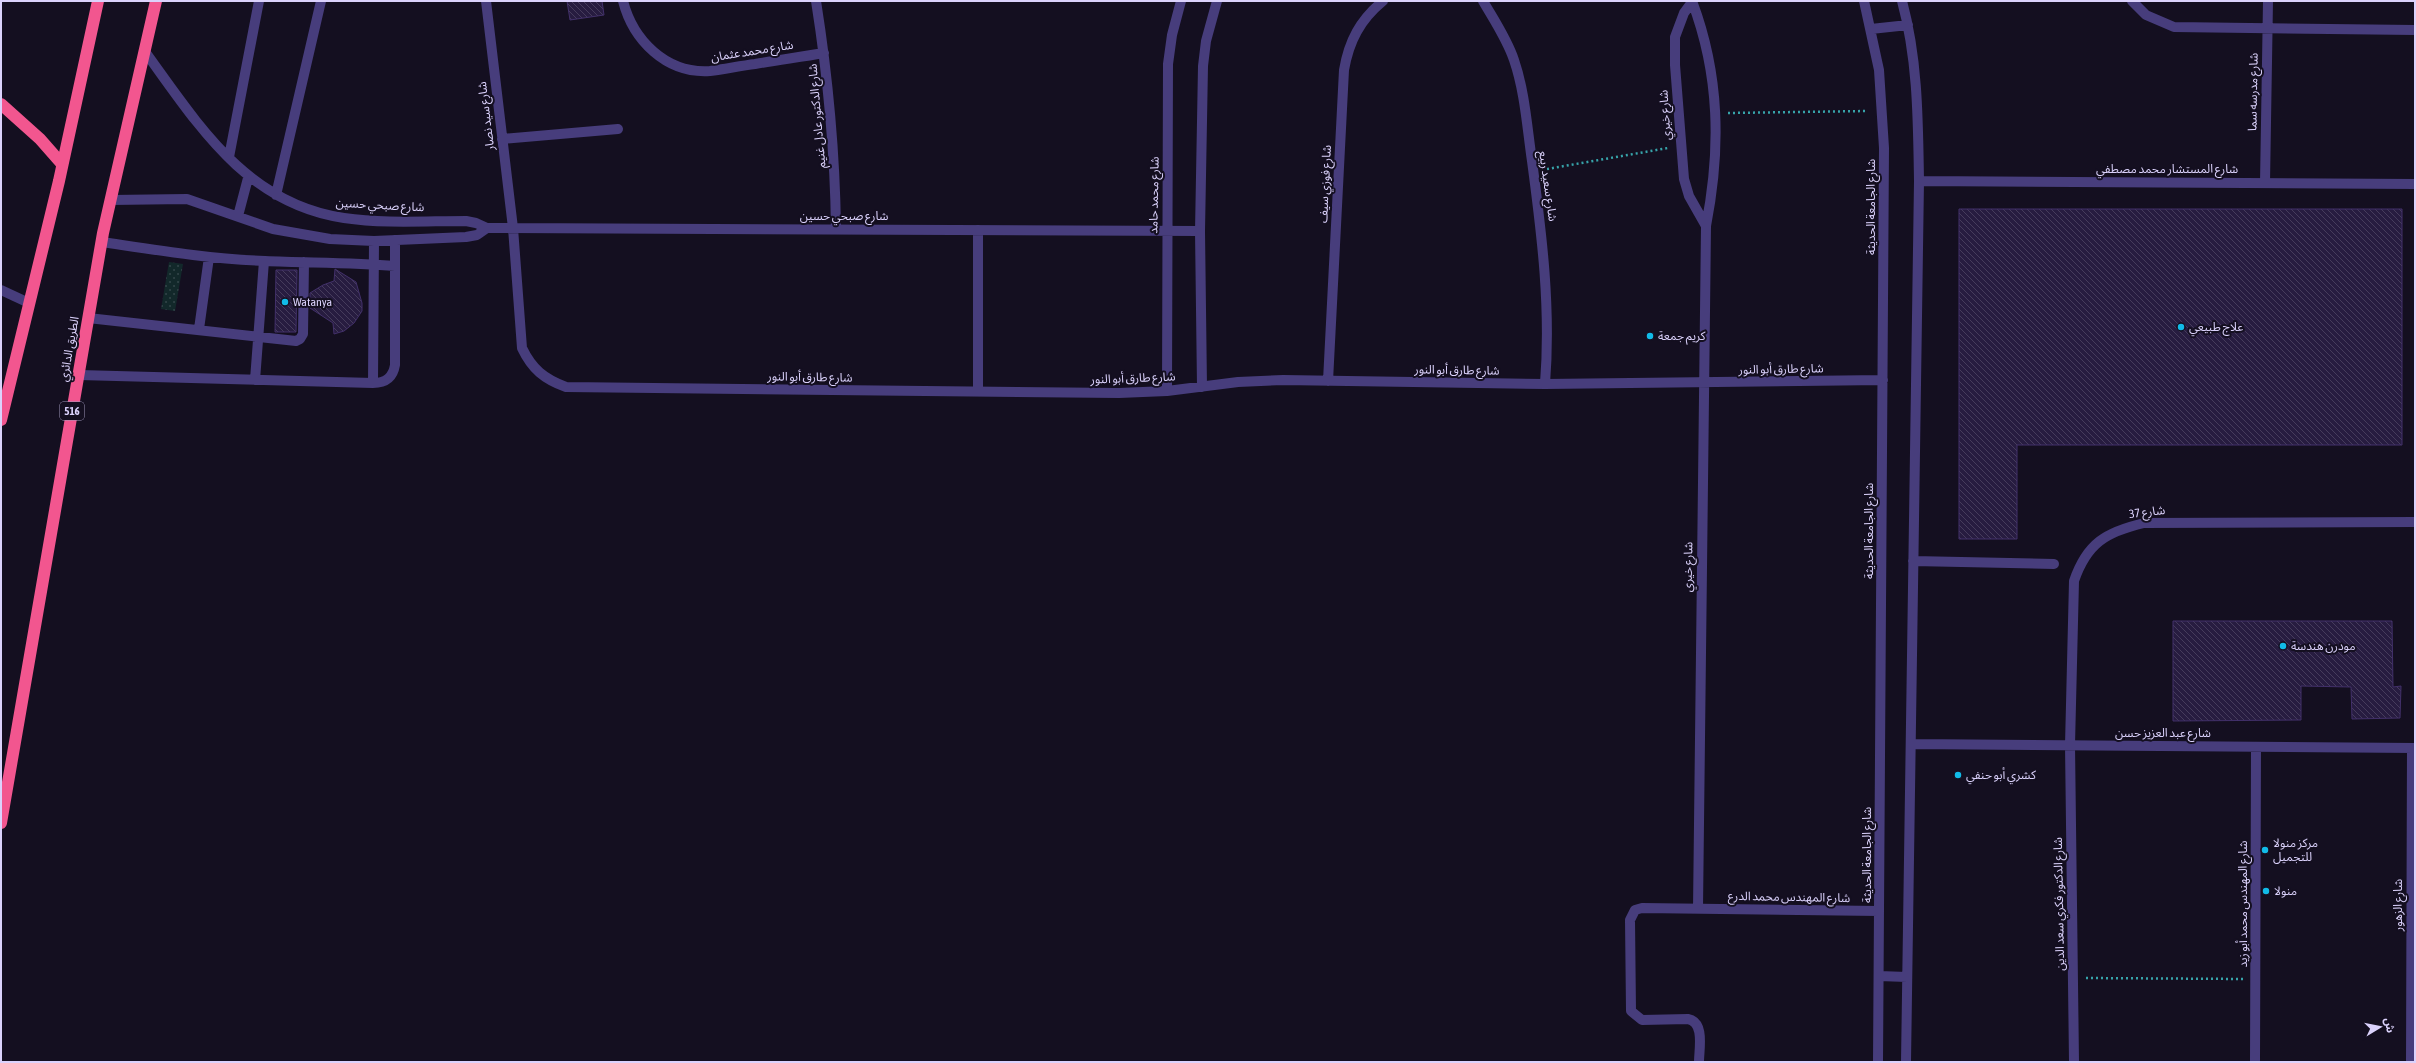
<svg xmlns="http://www.w3.org/2000/svg" width="2416" height="1063" viewBox="0 0 2416 1063" font-family="'Asap Condensed','Noto Sans Arabic',sans-serif">
	<style>
		.grass { fill: url(#grass-dots) }
		.building { fill: url(#building-back-hatch); stroke: #42306a }
		.lines { fill: none; stroke-linecap: round; stroke-linejoin: round }
		.path { stroke: #37a4aa; stroke-width: 2.5; stroke-dasharray: 2 3; stroke-linecap: butt }
		.minor { stroke: #473d7c; stroke-width: 10 }
		.highway { stroke: #f2568f; stroke-width: 12 }
		.poi-dot { fill: #11bbe8; stroke: #140f20; stroke-width: 1.5 }
		.labels { text-anchor: middle; stroke-width: 4; stroke-linejoin: round; paint-order: stroke }
		.shield { fill: #140f20; stroke: #9f98ba; stroke-width: 1 }
		.shield-label { font-size: 11px; font-weight: bold; fill: #dbd2fc }
		.street-label { font-size: 12px; fill: #dbd2fc; stroke: #140f20 }
		.poi-label { font-size: 12px; fill: #dbd2fc; stroke: #140f20; text-anchor: start }
	</style>
	<defs>
		<pattern id="grass-dots" width="8" height="8" patternUnits="userSpaceOnUse"><rect width="8" height="8" fill="#12282a"/><path d="M2 2h.1M6 6h.1" fill="none" stroke="#34464a" stroke-width="1.8" stroke-linecap="round"/></pattern>
		<pattern id="building-back-hatch" width="6" height="6" patternUnits="userSpaceOnUse"><rect width="6" height="6" fill="#271c40"/><path d="M-1 5l2 2M0 0l6 6M5-1l2 2" fill="none" stroke="#463c5c"/></pattern>
	</defs>
	<rect width="100%" height="100%" fill="#140f20"/>
	<path class="grass" d="M169,262L183,264L175,311L161,309Z"/>
	<path class="building" d="M567,1H602L604,15L570,20Z
		M1959,209H2402V445H2017V539H1959Z
		M335,269L356,282L362,303V311L354,323L344,331L334,334L333,323L310,308V293L323,285L334,281Z
		M276,270H297L296,332H275Z
		M2173,621H2392L2393,687L2401,686L2400,718L2352,719L2351,687L2301,686V720L2173,721Z"/>
	<g class="lines">
		<path class="path" d="M1728,113L1867,111
			M1547,169L1668,148
			M2086,978L2243,979"/>
		<path class="minor" d="M486,1L513,228L522,348C532,369 544,379 566,387L1119,393L1167,391L1238,382L1283,380L1545,384L1883,380
			M623,1C633,40 666,74 710,71C725,69 740,66 755,64C778,60 801,57 824,53
			M816,1C828,77 835,152 836,229
			M1483,1C1494,20 1507,39 1514,60C1525,92 1527,127 1532,161C1542,236 1551,308 1545,384
			M1692,1C1720,75 1721,149 1706,226L1698,909
			M1864,1L1879,70L1884,148L1878,1062
			M1902,1C1918,60 1918,120 1919,181L1906,1062
			M2132,1L2146,15L2174,27L2415,30
			M1692,2L1684,13L1675,37V65L1684,179L1689,196L1706,226
			M1871,29L1908,25
			M146,53C199,126 247,204 344,218C384,224 426,221 466,221L476,223L487,228L1200,231
			M502,139L618,129
			M229,157L259,1
			M1919,181L2415,184
			M2265,183L2268,1
			M276,195L321,1
			M111,200L187,199L273,229L330,239L374,241L466,237L477,235L487,228
			M238,216L248,178
			M978,230V392
			M102,242C156,250 210,259 265,261C308,263 351,262 395,266
			M1,290L29,303
			M88,318L296,341L300,339L303,334L304,262
			M199,329L209,257
			M79,375L373,383C386,383 393,377 395,365V240
			M255,380L264,261
			M1328,381L1344,70C1349,41 1360,20 1383,1
			M373,383L374,241
			M1202,387L1200,231L1203,66L1206,41L1217,1
			M1167,391L1168,64L1172,35L1181,1
			M1913,561L2054,564
			M1911,744L2415,748
			M1879,976L1907,977
			M1699,1062C1699,1049 1705,1022 1688,1019L1642,1020L1631,1011L1630,920L1635,910L1642,908L1879,911
			M2074,1062L2070,745L2074,581C2087,543 2106,532 2144,523L2415,522
			M2255,1062L2256,747
			M2411,1062L2412,748"/>
		<path class="highway" d="M1,104L40,139L62,164
			M1,420L59,181L98,1
			M1,823L103,233L156,1"/>
	</g>
	<g class="poi-dot">
		<circle cx="285" cy="302" r="4"/>
		<circle cx="2181" cy="327" r="4"/>
		<circle cx="1650" cy="336" r="4"/>
		<circle cx="2283" cy="646" r="4"/>
		<circle cx="1958" cy="775" r="4"/>
		<circle cx="2265" cy="850" r="4"/>
		<circle cx="2266" cy="891" r="4"/>
	</g>
	<g class="labels">
		<rect class="shield" x="60" y="402" width="24" height="18" rx="3"/>
		<g class="shield-label">
			<text x="72" y="415">516</text>
		</g>
		<g class="street-label">
			<text transform="translate(752 51) rotate(-9)" y="4">شارع محمد عثمان</text>
			<text transform="translate(2253 92) rotate(-89)" y="4">شارع مدرسه سما</text>
			<text transform="translate(1665 115) rotate(-94)" y="4">شارع خيري</text>
			<text transform="translate(486 116) rotate(-97)" y="4">شارع سيد نصار</text>
			<text transform="translate(817 116) rotate(-95)" y="4">شارع الدكتور عادل غنيم</text>
			<text x="2167" y="173">شارع المستشار محمد مصطفي</text>
			<text transform="translate(1325 184) rotate(-87)" y="4">شارع فوزي سيف</text>
			<text transform="translate(1548 186) rotate(82)" y="4">شارع سعيد ربيع</text>
			<text transform="translate(1154 195) rotate(-89)" y="4">شارع محمد حامد</text>
			<text transform="translate(380 205) rotate(3)" y="4">شارع صبحي حسين</text>
			<text transform="translate(1871 207) rotate(-90)" y="4">شارع الجامعة الحديثة</text>
			<text x="844" y="220">شارع صبحي حسين</text>
			<text transform="translate(69 349) rotate(-80)" y="4">الطريق الدائري</text>
			<text transform="translate(1781 369) rotate(-1)" y="4">شارع طارق أبو النور</text>
			<text transform="translate(1457 370) rotate(1)" y="4">شارع طارق أبو النور</text>
			<text transform="translate(810 377) rotate(1)" y="4">شارع طارق أبو النور</text>
			<text transform="translate(1133 378) rotate(-2)" y="4">شارع طارق أبو النور</text>
			<text transform="translate(2147 512) rotate(-7)" y="4">شارع 37</text>
			<text transform="translate(1869 531) rotate(-90)" y="4">شارع الجامعة الحديثة</text>
			<text transform="translate(1688 567) rotate(-89)" y="4">شارع خيري</text>
			<text x="2163" y="737">شارع عبد العزيز حسن</text>
			<text transform="translate(1867 855) rotate(-90)" y="4">شارع الجامعة الحديثة</text>
			<text transform="translate(1789 897) rotate(1)" y="4">شارع المهندس محمد الدرع</text>
			<text transform="translate(2059 904) rotate(-91)" y="4">شارع الدكتور فكري سعد الدين</text>
			<text transform="translate(2243 904) rotate(-90)" y="4">شارع المهندس محمد أبو زيد</text>
			<text transform="translate(2398 905) rotate(-90)" y="4">شارع الزهور</text>
		</g>
		<g class="poi-label">
			<text x="293" y="306">Watanya</text>
			<text x="2189" y="331">علاج طبيعي</text>
			<text x="1658" y="340">كريم جمعة</text>
			<text x="2291" y="650">مودرن هندسة</text>
			<text x="1966" y="779">كشري أبو حنفي</text>
			<text x="2273" y="847">مركز منولا<tspan x="2273" dy="14">للتجميل</tspan></text>
			<text x="2274" y="895">منولا</text>
		</g>
	</g>
	<rect width="2416" height="1063" fill="none" stroke="#dbd2fc" stroke-width="4"/>
	<g transform="translate(2380 1027) rotate(80)" stroke="#140f20" stroke-width="3" paint-order="stroke">
	<path d="M0-3L7 15L0 10L-7 15Z" fill="#dbd2fc"/>
	<text y="-6" font-size="11" font-weight="bold" text-anchor="middle" fill="#dbd2fc">ش</text>
	</g>
</svg>
